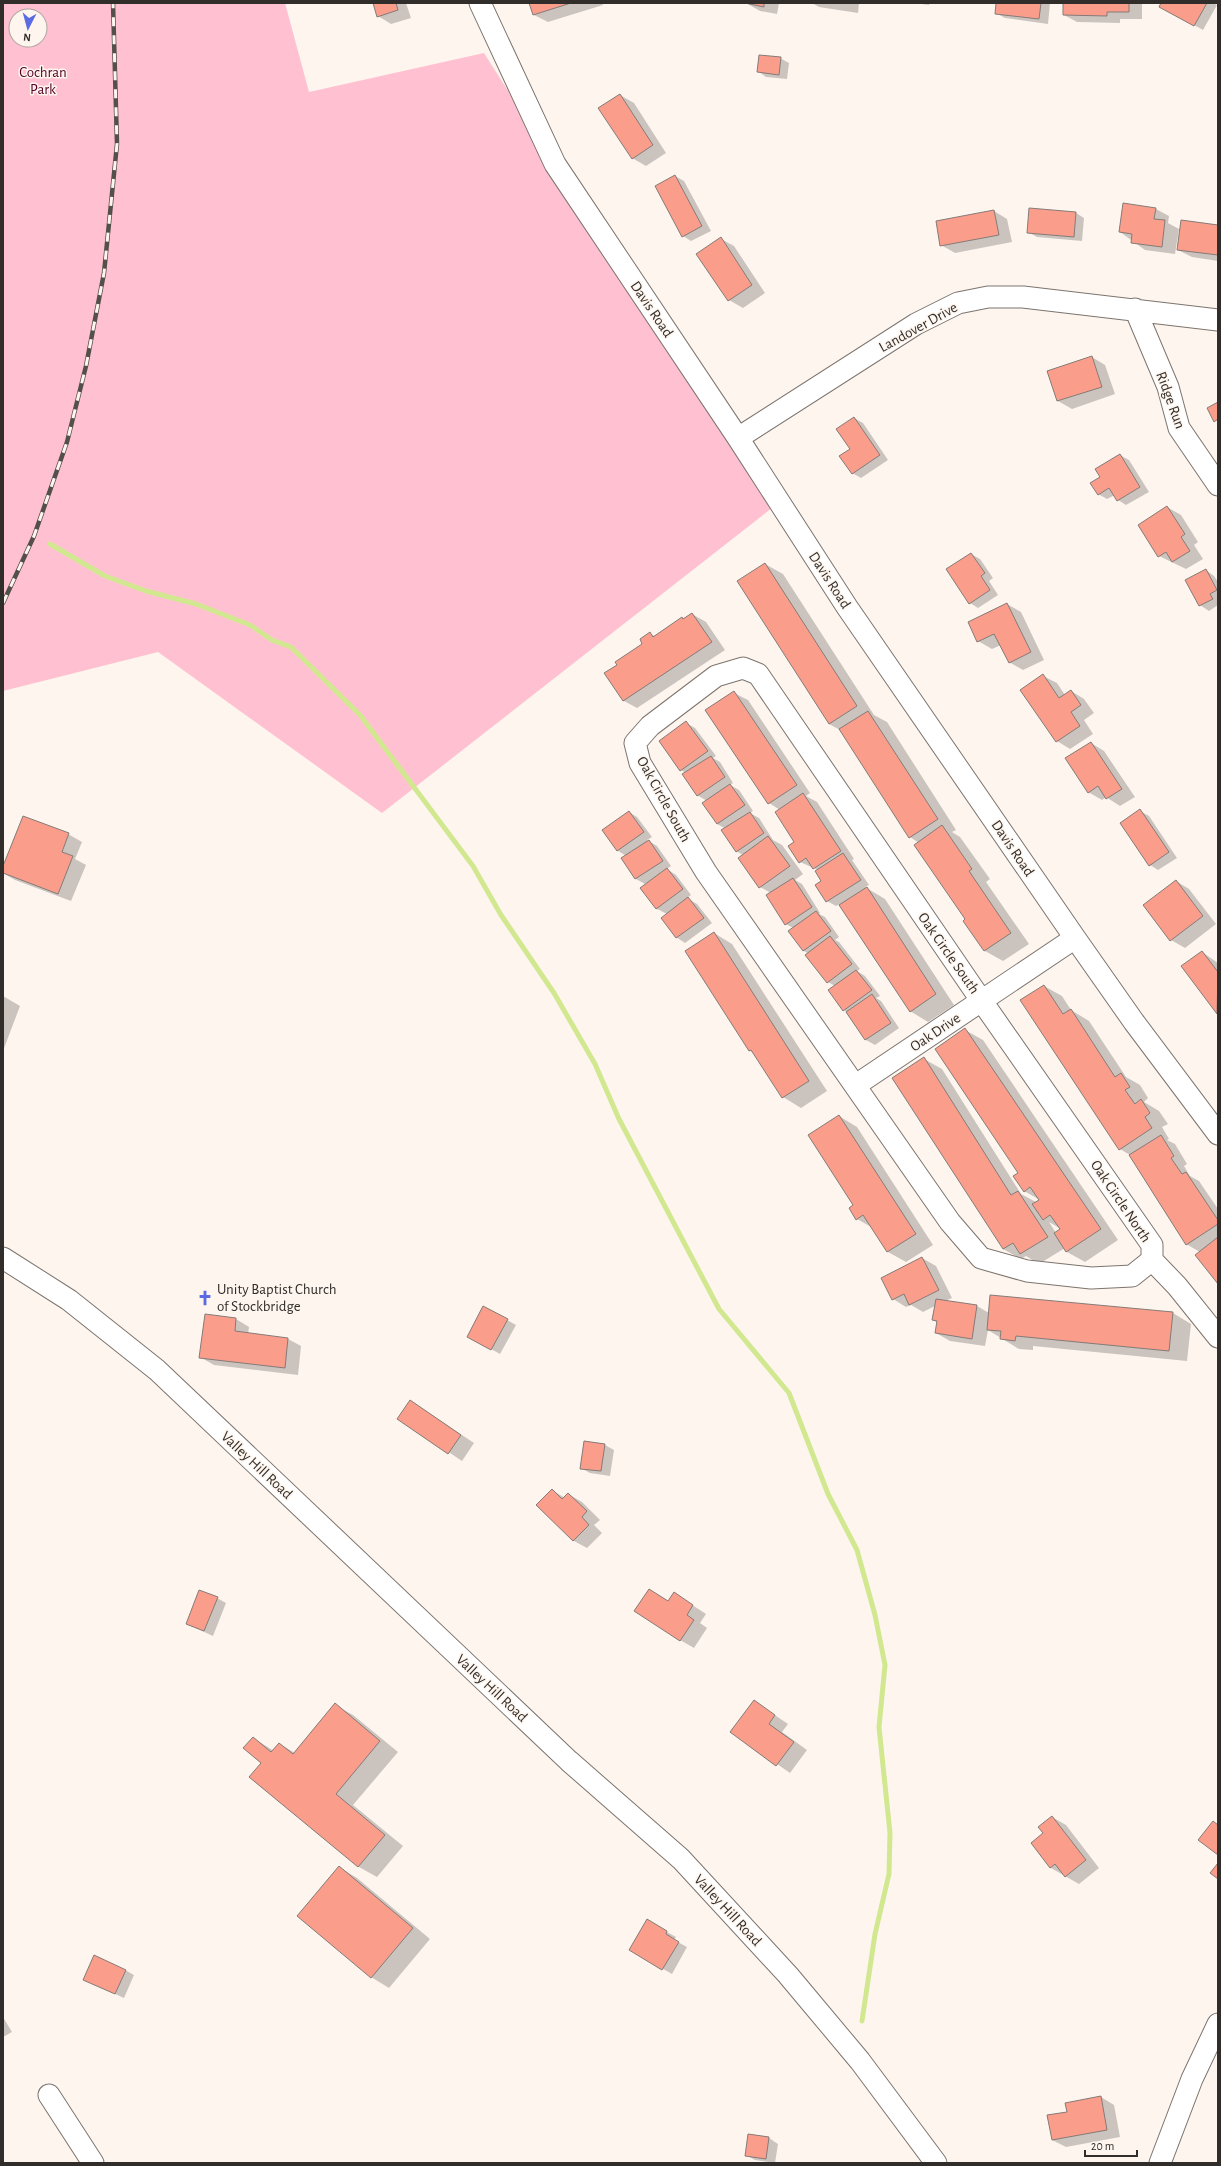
<svg xmlns="http://www.w3.org/2000/svg" width="1221" height="2166" viewBox="0 0 1221 2166" font-family="'Alegreya Sans',sans-serif">
	<style>
		.green { fill: #ffc1d1; fill-rule: evenodd }
		.shadow { fill: #0003; fill-rule: evenodd }
		.lines { fill: none; stroke-linecap: round; stroke-linejoin: round }
		.stream { stroke: #d2e890; stroke-width: 5 }
		.building { fill: #fa9e8b; stroke: #857a78 }
		.street-casing { stroke: #7c746e; stroke-width: 23 }
		.street { stroke: #fff; stroke-width: 21 }
		.rail-casing { stroke: #534f4b; stroke-width: 4.5 }
		.rail { stroke: #fef5ee; stroke-width: 3; stroke-dasharray: 9; stroke-linecap: butt }
		.labels { text-anchor: middle; stroke-width: 3; stroke-linejoin: round; paint-order: stroke }
		.park-label { font-size: 15px; fill: #520025; stroke: #fef5ee }
		.street-label { font-size: 15px; fill: #302d2a; stroke: #fef5ee }
		.poi-label { font-size: 15px; fill: #302d2a; stroke: #fef5ee; text-anchor: start }
	</style>
	<rect width="100%" height="100%" fill="#fef5ee"/>
	<path class="green" d="M3,3H285L309,92L484,53L772,508L382,813L158,652L3,691ZM16,16H40V40H16Z"/>
	<path class="shadow" d="M374,3H406L411,18L391,24L378,16Z
		M530,3H602L603,5L548,22L534,15Z
		M746,3H779L777,14L760,11Z
		M812,3H859L858,13L819,7Z
		M914,3H929V5Z
		M997,3H1050L1048,24L1005,18L996,13Z
		M1064,3H1142V19H1120V23L1077,22L1064,15Z
		M1162,3H1213L1217,5L1203,30L1160,6Z
		M780,58L789,63L787,79L766,77L758,71Z
		M620,95L634,103L666,153L646,166L632,158Z
		M675,176L684,181L711,231L691,241L683,236Z
		M1156,209L1169,216L1168,223L1179,229L1175,254L1145,250L1120,232Z
		M994,211L1007,219L1012,242L955,253L941,245Z
		M1076,213L1084,218L1082,241L1037,237L1028,232Z
		M1218,226V261L1192,257L1178,250Z
		M721,239L734,246L765,293L743,308L729,300Z
		M1092,357L1105,365L1115,394L1072,409L1058,401L1049,372Z
		M854,418L863,423L888,460L861,478L852,473Z
		M1120,455L1129,460L1149,492L1126,505L1118,500L1115,495L1107,499L1098,494L1101,477Z
		M1167,507L1181,515L1198,542L1194,545L1203,559L1186,569L1159,556Z
		M971,554L980,559L993,578L989,581L998,595L978,608L970,603Z
		M765,564L783,574L874,715L887,722L956,830L952,832L960,837L990,879L986,882L1029,944L1003,961L985,951L919,843L910,837L842,731L829,724Z
		M1206,570L1214,576L1218,582V605L1209,611L1200,605Z
		M1007,604L1021,612L1044,660L1023,670L1009,662L1001,645L992,649L978,641Z
		M692,614L706,622L725,650L637,708L624,701L605,674L644,644L650,634L655,636L682,618L684,619Z
		M1043,676L1057,683L1065,695L1071,691L1084,699L1094,713L1084,720L1093,734L1070,749L1057,741Z
		M734,693L748,700L810,793L806,796L817,802L854,859L852,860L869,885L865,887L885,899L954,1005L928,1022L910,1011L840,904L836,906L827,901L818,870L800,862L795,842L780,810L769,803Z
		M686,723L695,728L716,756L713,758L720,762L733,783L730,785L739,790L753,811L750,813L759,818L773,840L782,845L803,874L795,880L802,884L820,913L819,914L825,917L839,937L835,940L839,942L860,969L857,971L865,976L880,996L876,998L881,1001L899,1028L875,1045L866,1040L830,990L835,986L828,982L809,954L804,951L793,928L786,924L771,893L760,887L743,855L736,851L726,829L717,824L707,801L697,795L686,773L681,770L660,742Z
		M1091,743L1104,751L1135,797L1120,806L1106,797L1102,800L1088,792Z
		M1140,811L1149,816L1177,858L1158,870L1150,865Z
		M629,812L637,817L652,837L647,840L657,846L671,866L667,869L676,875L691,895L687,898L697,904L712,923L685,943L676,937L667,914L657,909L642,889L650,882V881L645,884L636,879L622,858L626,856L617,850Z
		M68,834L82,842L75,859L86,865L71,901L15,880L3,873V869Z
		M1176,881L1189,889L1216,924L1185,948L1171,940L1144,905Z
		M714,933L732,944L827,1091L801,1108L783,1097L755,1053L750,1051L686,951Z
		M1202,952L1218,963V1013L1182,966Z
		M1044,986L1062,996L1071,1010L1089,1021L1126,1077L1140,1085L1148,1098L1144,1102L1159,1111L1168,1124L1162,1127L1169,1139L1167,1140L1175,1144L1187,1164L1184,1166L1190,1176L1199,1181L1218,1209V1282L1200,1252L1186,1244L1130,1155L1120,1149Z
		M3,996L20,1006L3,1051Z
		M965,1030L983,1040L1118,1240L1085,1262L1067,1252L1065,1248L1039,1264L1026,1256L1021,1259L1003,1249L924,1059L942,1069L1021,1194L1036,1202L1040,1200L1024,1191L1020,1173ZM1049,1222L1061,1229L1056,1233Z
		M839,1116L857,1127L933,1245L906,1262L888,1252L873,1228L857,1219Z
		M922,1258L936,1266L952,1298L945,1301L977,1306L989,1313H1173L1191,1324L1187,1361L1033,1346V1350L1019,1349L988,1330L985,1346L950,1341L936,1333L938,1323L933,1320L935,1306L923,1312L911,1305L906,1307L893,1299Z
		M236,1319L249,1327L248,1334L288,1339L301,1346L298,1375L214,1365L200,1357Z
		M507,1320L516,1325L500,1354L477,1341Z
		M411,1401L474,1443L462,1461L399,1419Z
		M605,1445L614,1450L610,1476L590,1473L581,1468Z
		M552,1490L565,1498L568,1494L582,1502L600,1520L594,1525L602,1533L587,1548L574,1541L537,1505Z
		M674,1593L706,1614L700,1623L707,1628L694,1648L680,1640L669,1602Z
		M217,1598L226,1603L213,1636L187,1624Z
		M754,1701L788,1724L782,1732L807,1750L790,1773L731,1732Z
		M335,1705L353,1715L398,1752L353,1805L403,1846L377,1877L359,1867L251,1777L263,1763L253,1738L274,1751L280,1744L295,1753Z
		M1052,1817L1066,1825L1099,1868L1079,1884L1051,1868L1032,1843L1045,1834Z
		M339,1867L357,1878L430,1939L389,1988L371,1977Z
		M647,1921L676,1937L674,1940L687,1947L672,1974L630,1950Z
		M125,1970L134,1975L124,1998L93,1984Z
		M3,2017L12,2032L3,2037Z
		M1101,2097L1114,2105L1120,2137L1066,2147L1052,2140L1068,2112Z
		M749,2135L769,2138L778,2144L775,2163L755,2160L746,2155Z"/>
	<g class="lines">
		<path class="stream" d="M50,544L105,576L146,591L196,604L250,625L272,640L291,647L360,715L473,866L501,915L554,993L595,1064L619,1119L719,1309L789,1393L828,1494L857,1550L875,1615L885,1665L879,1727L890,1833L889,1874L875,1934L862,2021"/>
	</g>
	<path class="building" d="M373,3H396L398,10L377,17Z
		M529,3H571L533,15Z
		M745,3H764V7Z
		M996,3H1041L1039,19L995,14Z
		M1063,3H1129V12H1107V16L1063,15Z
		M1161,3H1207L1194,26L1159,7Z
		M759,55L781,57L779,75L757,72Z
		M620,94L653,145L632,159L598,108Z
		M675,175L702,226L682,237L655,186Z
		M1123,203L1156,208L1154,219L1165,220L1162,247L1131,243L1132,234L1119,232Z
		M1029,208L1076,212L1074,237L1027,233Z
		M994,210L999,235L940,246L936,221Z
		M1181,220L1218,225V255L1177,250Z
		M721,237L752,285L728,301L696,254Z
		M1092,356L1102,387L1057,401L1047,371Z
		M1218,402V419L1214,422L1207,408Z
		M854,417L880,455L852,474L839,456L850,449L836,429Z
		M1120,454L1140,487L1117,501L1109,488L1098,495L1090,483L1100,477L1095,469Z
		M1167,506L1185,534L1181,537L1190,551L1172,562L1166,552L1158,557L1138,525Z
		M971,553L985,573L981,576L990,590L969,604L946,569Z
		M765,563L857,706L829,724L737,581Z
		M1206,569L1217,590L1210,594L1213,599L1199,606L1185,580Z
		M1007,603L1031,652L1009,663L994,634L977,642L968,622Z
		M692,613L712,642L623,701L604,673L617,665L615,662L642,644L640,639L650,632L653,637L682,617L683,619Z
		M1043,674L1059,698L1071,690L1081,705L1071,712L1080,726L1056,742L1020,690Z
		M734,691L797,785L768,804L705,710Z
		M868,711L938,819L909,838L839,729Z
		M686,721L708,751L680,771L659,741Z
		M1091,742L1122,789L1106,799L1098,786L1088,793L1065,758Z
		M711,756L725,777L697,796L682,774Z
		M730,784L745,805L717,824L702,803Z
		M803,793L841,851L813,869L806,858L799,863L788,846L794,842L775,812Z
		M1140,809L1169,852L1149,866L1120,823Z
		M629,811L644,832L617,851L602,830Z
		M750,812L764,833L736,852L721,830Z
		M23,816L69,833L62,852L73,856L58,894L3,873V866Z
		M942,825L972,869L969,871L1011,933L984,951L963,921L965,919L914,845Z
		M768,836L790,866L759,888L738,858Z
		M649,840L663,861L635,879L621,858Z
		M843,853L861,880L826,902L815,885L821,881L815,871Z
		M667,868L683,889L656,909L640,888Z
		M793,878L812,907L785,925L766,895Z
		M1176,880L1203,916L1170,941L1143,905Z
		M867,887L936,994L910,1012L839,905Z
		M688,897L704,918L676,938L661,918Z
		M816,911L831,931L803,951L788,931Z
		M714,932L809,1081L782,1098L751,1050L749,1051L685,951Z
		M830,936L852,964L827,983L805,955Z
		M1202,951L1218,972L1217,1014L1181,966Z
		M856,970L872,990L843,1011L828,990Z
		M1044,985L1063,1014L1071,1009L1115,1077L1121,1073L1130,1087L1125,1090L1135,1104L1141,1099L1150,1113L1145,1117L1152,1128L1119,1150L1020,1000Z
		M872,994L891,1023L865,1040L846,1012Z
		M965,1028L1101,1229L1066,1252L1054,1233L1060,1229L1050,1215L1043,1220L1032,1204L1039,1200L1030,1187L1024,1192L1013,1176L1018,1173L935,1049Z
		M924,1057L1011,1195L1018,1191L1048,1237L1020,1254L1013,1243L1003,1249L892,1078Z
		M839,1115L916,1234L887,1252L863,1215L856,1220L849,1208L853,1205L808,1135Z
		M1161,1135L1174,1156L1171,1158L1182,1174L1186,1172L1218,1220V1224L1186,1245L1129,1155Z
		M1218,1237V1284L1195,1255Z
		M922,1257L939,1290L909,1305L904,1294L892,1300L881,1278Z
		M990,1295L1173,1312L1169,1351L1016,1336L1015,1341L1000,1339L1001,1331L987,1330Z
		M936,1299L977,1305L972,1339L935,1333L937,1321L932,1320Z
		M483,1306L508,1319L491,1350L467,1337Z
		M205,1314L236,1318L235,1331L288,1338L285,1368L199,1358Z
		M410,1400L461,1435L448,1454L397,1419Z
		M584,1441L605,1444L601,1471L580,1469Z
		M552,1489L562,1499L568,1493L587,1511L582,1517L589,1525L573,1541L536,1505Z
		M649,1589L668,1601L674,1592L693,1605L687,1615L694,1620L680,1641L634,1611Z
		M199,1590L218,1597L204,1631L186,1624Z
		M754,1700L775,1715L769,1724L794,1742L776,1766L730,1732Z
		M335,1703L380,1741L336,1794L385,1835L358,1867L249,1777L261,1763L243,1748L253,1737L271,1752L279,1743L293,1754Z
		M1052,1816L1086,1860L1065,1877L1055,1864L1050,1868L1031,1843L1043,1833L1038,1827Z
		M1213,1821L1218,1825V1855L1198,1840Z
		M1218,1863V1879L1210,1873Z
		M339,1866L413,1928L371,1978L297,1916Z
		M647,1919L667,1931L666,1934L679,1942L662,1970L629,1950Z
		M94,1955L126,1970L115,1994L83,1980Z
		M1101,2096L1107,2130L1052,2140L1047,2115L1067,2112L1065,2103Z
		M748,2134L769,2137L766,2159L745,2156Z"/>
	<g class="lines">
		<g class="street-casing">
			<path id="street" d="M480,3L555,164L738,438L847,607L1075,938L1134,1022L1218,1134
				M1135,309L1168,387L1179,428L1218,485
				M738,438L916,324L958,303L988,297H1023L1218,320
				M743,668L758,674L981,1000L1152,1245V1260L1132,1276L1091,1278L1027,1271L981,1258L950,1222L706,872L640,763L635,743L650,726L716,676Z
				M856,1085L1075,938
				M3,1258L69,1300L157,1370L569,1761L681,1859L788,1975L860,2061L936,2163
				M1152,1260L1177,1286L1218,1337
				M49,2095L93,2163
				M1160,2163L1192,2079L1218,2024"/>
		</g>
		<use href="#street" class="street"/>
		<g class="rail-casing">
			<path id="rail" d="M3,603L34,536L67,442L86,366L104,273L117,144L113,3"/>
		</g>
		<use href="#rail" class="rail"/>
	</g>
	<defs>
		<g id="church-bare" transform="scale(1.2)"><path d="M-1.2-6h2.4v3.5h3.3v2.4h-3.3V6h-2.4V-.1h-3.3v-2.4h3.3Z" fill="#5b6be2" stroke="#fef5ee" stroke-width="2.5" paint-order="stroke"/></g>
	</defs>
	<g fill-rule="evenodd">
		<use href="#church-bare" x="205" y="1298"/>
	</g>
	<g class="labels">
		<g class="park-label">
			<text x="43" y="77">Cochran<tspan x="43" dy="17">Park</tspan></text>
		</g>
		<g class="street-label">
			<text transform="translate(652 309) rotate(56)" y="5">Davis Road</text>
			<text transform="translate(918 327) rotate(-29)" y="5">Landover Drive</text>
			<text transform="translate(1171 400) rotate(70)" y="5">Ridge Run</text>
			<text transform="translate(830 580) rotate(57)" y="5">Davis Road</text>
			<text transform="translate(664 799) rotate(61)" y="5">Oak Circle South</text>
			<text transform="translate(1013 848) rotate(56)" y="5">Davis Road</text>
			<text transform="translate(949 953) rotate(55)" y="5">Oak Circle South</text>
			<text transform="translate(935 1032) rotate(-34)" y="5">Oak Drive</text>
			<text transform="translate(1121 1201) rotate(56)" y="5">Oak Circle North</text>
			<text transform="translate(257 1465) rotate(43)" y="5">Valley Hill Road</text>
			<text transform="translate(492 1688) rotate(43)" y="5">Valley Hill Road</text>
			<text transform="translate(728 1910) rotate(47)" y="5">Valley Hill Road</text>
		</g>
		<g class="poi-label">
			<text x="217" y="1294">Unity Baptist Church<tspan x="217" dy="17">of Stockbridge</tspan></text>
		</g>
	</g>
	<rect width="1221" height="2166" fill="none" stroke="#302d2a" stroke-width="8"/>
	<g transform="translate(28 28) rotate(186)"><circle r="19" fill="#fef5ee" stroke="#aca5a0"/>
	<path d="M0-3L7 15L0 10L-7 15Z" fill="#5b6be2"/>
	<text y="-6" font-size="11" font-weight="bold" text-anchor="middle" fill="#302d2a">N</text>
	</g>
	<path d="M1085 2150v6h52v-6" fill="none" stroke="#302d2a" stroke-width="2"/>
	<text x="1091" y="2150" font-size="12" fill="#302d2a" stroke="#fef5ee" stroke-width="3" paint-order="stroke">20 m</text>
</svg>
